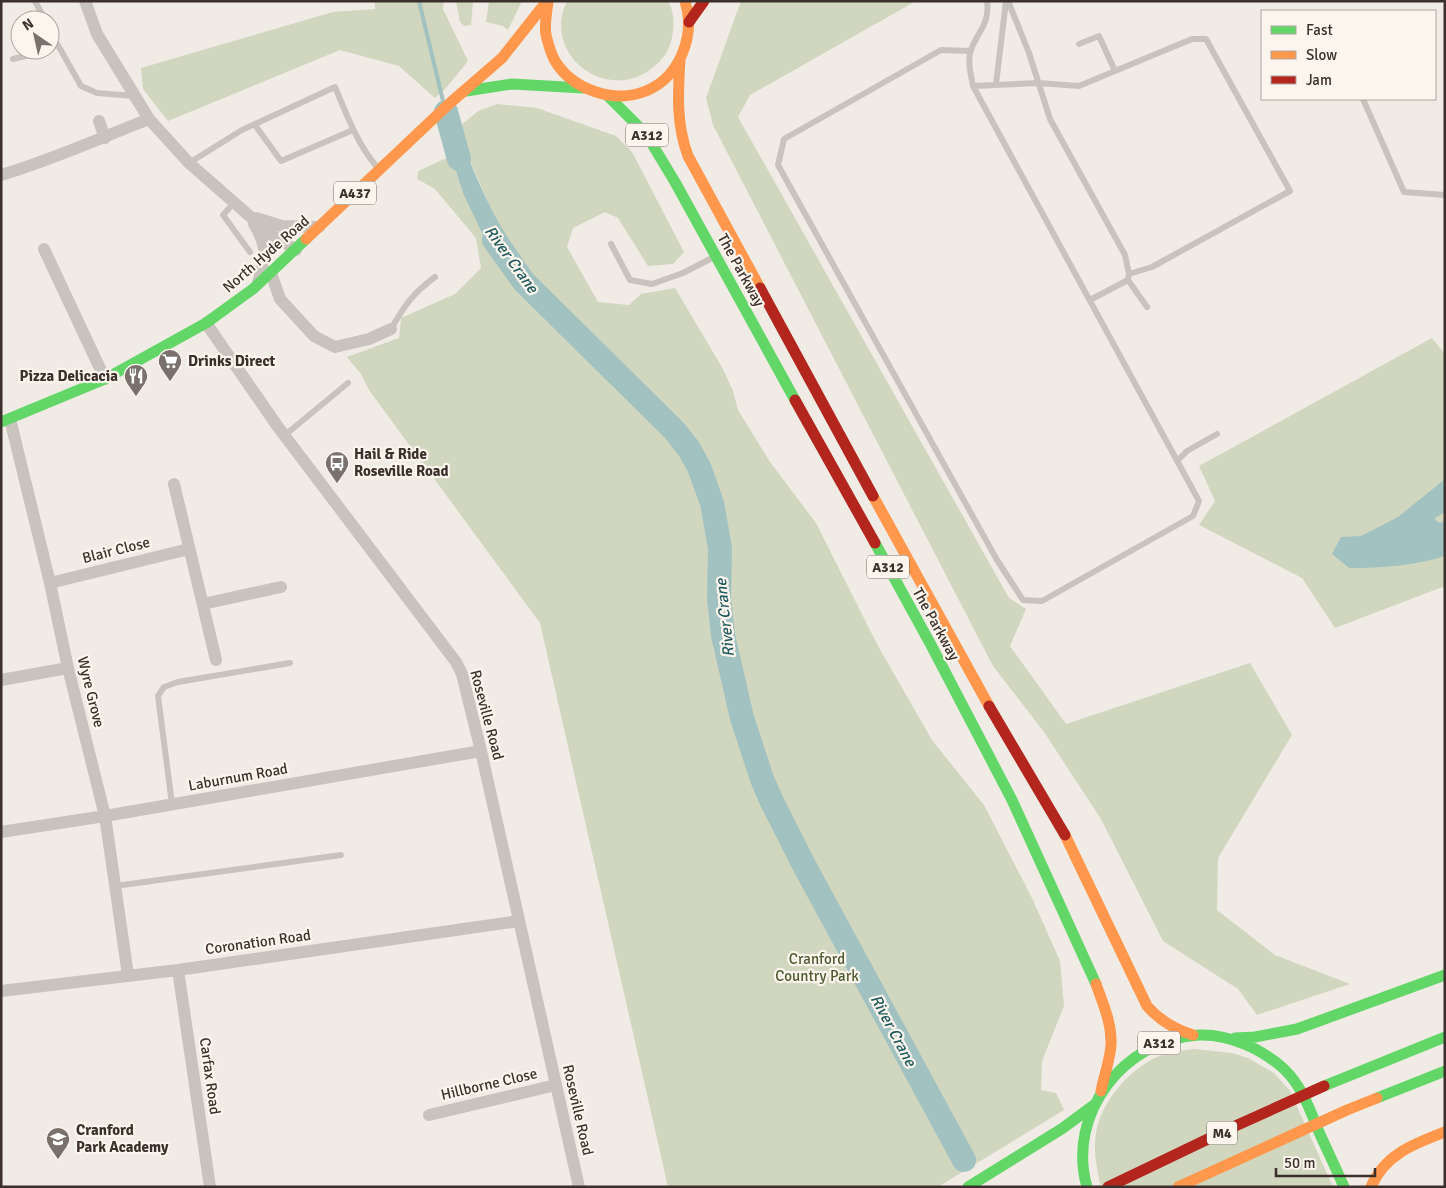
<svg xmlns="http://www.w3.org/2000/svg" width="1446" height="1188" viewBox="0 0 1446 1188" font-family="Signika,sans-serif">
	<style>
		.green { fill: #d1d6bf }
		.water { fill: #a1c2c1 }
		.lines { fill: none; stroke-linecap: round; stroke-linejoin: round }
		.stream { stroke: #a1c2c1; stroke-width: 4 }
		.river { stroke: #a1c2c1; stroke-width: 24 }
		.lane { stroke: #c9c3be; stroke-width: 6 }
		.street { stroke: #c9c3be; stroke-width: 12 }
		.fast { stroke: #63d668; stroke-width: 11 }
		.slow { stroke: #ff974d; stroke-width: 11 }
		.jam { stroke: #b3261e; stroke-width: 11 }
		.labels { text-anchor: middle; stroke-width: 4.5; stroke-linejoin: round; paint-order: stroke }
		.shield { fill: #fbf5ee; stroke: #756b66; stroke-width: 1 }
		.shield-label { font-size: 14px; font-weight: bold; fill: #3b302b }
		.street-label { font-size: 15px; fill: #3b302b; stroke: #fbf5ee }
		.poi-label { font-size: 15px; font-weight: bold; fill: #3b302b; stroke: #fbf5ee; text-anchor: start }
		.park-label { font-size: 15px; fill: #4a5a2e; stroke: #fbf5ee }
		.water-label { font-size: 16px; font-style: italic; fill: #1f5a5e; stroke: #fbf5ee }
	</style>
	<rect width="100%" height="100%" fill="#f0ebe5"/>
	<path class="green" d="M375,1H444L443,9L468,61L446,88L435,98L399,66L340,50L168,121L143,89L141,68L333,12L375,9Z
		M456,1H473L471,25L464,26L460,22Z
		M489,1H522L508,30L503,26L486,22Z
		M567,1H668C675,13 674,26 672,38C670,48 664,58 657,64C611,108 540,56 567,1Z
		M741,1H916L750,95L738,117L1009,598L1026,609L1010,646L1066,724L1250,663L1292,735L1218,858L1217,910L1275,955L1350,984L1257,1015L1238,989L1163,941L1101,819L1044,732L993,666L713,125L706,98Z
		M497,104L537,108L616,136L632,152L684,252L673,264L648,266L618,218L605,212L573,228L567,247L598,302L629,305L641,294L675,288L723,369L733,391L738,410L770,462L816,523L878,646L932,740L984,805L1032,898L1060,961L1064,1006L1042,1061L1041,1090L1056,1093L1064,1110L938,1187H668L540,623L369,390L361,374L347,357L399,338L401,318L455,294L481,268L476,238L435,189L417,179L418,171L451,156L463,193L508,269L527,291L684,450C699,480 707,510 713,543L727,540L726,521L707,464L683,428L538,281L506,238L491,210L461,139L459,127L478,111Z
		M1432,338L1445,354V586L1335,628L1302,578L1199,525L1215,501L1199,466Z
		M1194,1049L1232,1053L1248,1058L1274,1073L1290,1091L1333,1187H1101C1097,1170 1093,1150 1096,1133C1101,1104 1124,1076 1149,1061C1162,1053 1179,1051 1194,1049Z"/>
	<path class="water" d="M455,123C473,170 491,218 522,258L508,269L483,235L463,193L444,134Z
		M1445,479V512L1435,518L1436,521L1440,523L1445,521V556C1413,566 1382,568 1349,568L1332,554L1341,537L1361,536L1398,517Z"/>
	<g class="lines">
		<path class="stream" d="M419,1L443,101"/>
		<path class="river" d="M446,112L459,159
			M494,240L524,282L674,430L689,449L699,467L712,503L720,548L719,599L723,635L742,718L762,779L772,802L805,867L964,1160"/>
		<path class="lane" d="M35,1L45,20
			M1008,1L1029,53L1050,119L1125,255L1129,274L1128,280L1090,300
			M50,31L81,86L97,93L134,96
			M1079,44L1099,36L1115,71
			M970,51L941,50L784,139L778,165L997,560L1023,600L1042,601L1193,516L1199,501L973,86C971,75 967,61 971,50C978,31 990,24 987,1
			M13,59L49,50
			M996,84L1006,1
			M973,86L1038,83L1079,86L1192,39H1206L1290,191L1152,267L1129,274
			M1363,99L1404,192L1445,195
			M255,125L281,161L353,130
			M189,163L242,130L335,87C347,115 357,144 377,167
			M234,203L223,215L250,252
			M611,244L630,280L652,284L683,273L712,258
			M1128,280L1147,307
			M391,329C405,305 412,294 435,277
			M285,435L348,383
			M1177,461L1187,451L1217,434
			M172,804L158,696L164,687L178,682L290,663
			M115,886L341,855"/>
		<path class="street" d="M85,1L97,34L149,119L189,163L269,233L296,250
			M99,121L105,138
			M1,175C52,160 100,138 149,119
			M256,218L282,226L319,227
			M254,224C269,249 265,256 258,283
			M44,249L105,379
			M271,273L280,299L314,336L335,347L369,339L391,329
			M206,323L278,427L456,662L462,674L481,751L579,1187
			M10,419L50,583L68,668L105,816L128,975
			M174,484L216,660
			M50,583L189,549
			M203,604L281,587
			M1,680L68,668
			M1,832L105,816L481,751
			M178,970L210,1187
			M1,991L178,970L519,921
			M429,1115L556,1085"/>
		<path class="fast" d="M466,91L512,84L583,88
			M608,96L646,134L675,182L795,400
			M1,422L105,379L206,323L253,289L306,239
			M875,543L931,645L1012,800L1096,984
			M1235,1038L1255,1037L1297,1029L1445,975
			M1324,1086L1445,1037
			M1377,1098L1445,1071
			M968,1187L1063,1128L1094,1105
			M1087,1187C1066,1114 1124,1039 1199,1035C1230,1034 1262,1049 1284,1069C1302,1086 1310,1110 1319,1132C1327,1150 1336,1168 1344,1187"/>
		<path class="slow" d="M548,1C547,12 544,25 546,35C548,43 551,54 555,61C573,90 614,104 646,91C680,77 696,35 685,1
			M680,59C678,93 676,124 688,156L760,288
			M306,239L450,103L502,58L547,1
			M873,496L989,706
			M1065,835L1147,1006C1160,1021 1174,1029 1193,1035
			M1096,984C1103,1004 1112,1023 1111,1045C1110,1060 1104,1076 1101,1091
			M1178,1187L1347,1110L1377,1098
			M1371,1187C1385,1154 1414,1144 1445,1132"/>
		<path class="jam" d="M689,22L704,1
			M760,288L873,496
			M795,400L875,543
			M989,706L1065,835
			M1108,1187L1233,1127L1324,1086"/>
	</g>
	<defs>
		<g id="supermarket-pin" transform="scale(1.25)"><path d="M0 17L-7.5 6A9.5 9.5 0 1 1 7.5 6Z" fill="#7a716c" stroke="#fbf5ee"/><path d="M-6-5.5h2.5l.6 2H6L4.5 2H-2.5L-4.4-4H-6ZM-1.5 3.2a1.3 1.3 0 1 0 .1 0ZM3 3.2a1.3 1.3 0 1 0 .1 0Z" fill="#fff"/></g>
		<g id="restaurant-pin" transform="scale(1.25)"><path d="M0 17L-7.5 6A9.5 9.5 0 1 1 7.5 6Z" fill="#7a716c" stroke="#fbf5ee"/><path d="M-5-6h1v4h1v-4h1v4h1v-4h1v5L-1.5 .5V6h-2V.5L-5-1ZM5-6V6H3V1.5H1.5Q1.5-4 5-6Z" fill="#fff"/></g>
		<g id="bus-pin" transform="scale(1.25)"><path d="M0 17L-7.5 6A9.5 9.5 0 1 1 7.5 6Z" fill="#7a716c" stroke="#fbf5ee"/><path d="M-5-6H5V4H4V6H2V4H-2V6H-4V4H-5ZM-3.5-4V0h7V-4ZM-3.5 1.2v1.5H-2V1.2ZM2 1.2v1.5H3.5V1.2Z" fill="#fff"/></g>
		<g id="school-pin" transform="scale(1.25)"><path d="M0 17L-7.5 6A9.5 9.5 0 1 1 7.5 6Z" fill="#7a716c" stroke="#fbf5ee"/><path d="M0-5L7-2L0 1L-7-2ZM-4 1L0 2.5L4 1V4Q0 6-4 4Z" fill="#fff"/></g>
	</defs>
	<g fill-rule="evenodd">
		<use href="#supermarket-pin" x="170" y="361"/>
		<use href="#restaurant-pin" x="136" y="376"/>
		<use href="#bus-pin" x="337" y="463"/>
		<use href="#school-pin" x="58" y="1139"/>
	</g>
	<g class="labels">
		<g class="shield">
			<rect x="626" y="123.5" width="42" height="23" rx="4"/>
			<rect x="334" y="181.5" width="42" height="23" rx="4"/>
			<rect x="867" y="555.5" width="42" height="23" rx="4"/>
			<rect x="1138" y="1031.5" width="42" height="23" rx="4"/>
			<rect x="1207" y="1121.5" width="30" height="23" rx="4"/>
		</g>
		<g class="shield-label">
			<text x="647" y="140">A312</text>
			<text x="355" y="198">A437</text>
			<text x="888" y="572">A312</text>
			<text x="1159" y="1048">A312</text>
			<text x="1222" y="1138">M4</text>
		</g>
		<g class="street-label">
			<text transform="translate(266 254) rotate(-41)" y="5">North Hyde Road</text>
			<text transform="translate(741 270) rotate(61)" y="5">The Parkway</text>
			<text transform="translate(116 550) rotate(-14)" y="5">Blair Close</text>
			<text transform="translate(936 624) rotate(61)" y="5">The Parkway</text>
			<text transform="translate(91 692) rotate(76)" y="5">Wyre Grove</text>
			<text transform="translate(487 715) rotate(75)" y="5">Roseville Road</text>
			<text transform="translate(238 777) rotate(-10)" y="5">Laburnum Road</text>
			<text transform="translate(258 942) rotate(-8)" y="5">Coronation Road</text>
			<text transform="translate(210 1076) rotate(82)" y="5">Carfax Road</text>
			<text transform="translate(489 1084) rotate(-13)" y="5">Hillborne Close</text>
			<text transform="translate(578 1110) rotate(77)" y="5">Roseville Road</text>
		</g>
		<g class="poi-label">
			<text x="188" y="366">Drinks Direct</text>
			<text x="118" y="381" text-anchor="end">Pizza Delicacia</text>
			<text x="354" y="459">Hail &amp; Ride<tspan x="354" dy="17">Roseville Road</tspan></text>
			<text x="76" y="1135">Cranford<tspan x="76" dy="17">Park Academy</tspan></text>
		</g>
		<g class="park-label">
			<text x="817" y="964">Cranford<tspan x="817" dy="17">Country Park</tspan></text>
		</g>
		<g class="water-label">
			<text transform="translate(512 259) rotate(54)" y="6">River Crane</text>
			<text transform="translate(724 618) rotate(-96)" y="6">River Crane</text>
			<text transform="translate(894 1030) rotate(62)" y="6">River Crane</text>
		</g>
	</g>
	<rect width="1446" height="1188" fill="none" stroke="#3b302b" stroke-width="5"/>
	<rect x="1261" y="10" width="175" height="90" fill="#fbf5ee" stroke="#aea6a0"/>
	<rect x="1271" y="26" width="25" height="8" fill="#63d668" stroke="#aea6a0"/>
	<text x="1306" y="35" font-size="15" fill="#3b302b">Fast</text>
	<rect x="1271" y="51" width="25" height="8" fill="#ff974d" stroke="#aea6a0"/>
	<text x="1306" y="60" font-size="15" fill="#3b302b">Slow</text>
	<rect x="1271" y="76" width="25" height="8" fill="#b3261e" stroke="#aea6a0"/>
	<text x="1306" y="85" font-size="15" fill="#3b302b">Jam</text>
	<g transform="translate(35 35) rotate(326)"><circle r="24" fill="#fbf5ee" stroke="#aea6a0"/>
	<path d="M0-4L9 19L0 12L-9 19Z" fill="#7a716c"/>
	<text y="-8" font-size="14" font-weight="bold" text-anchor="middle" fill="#3b302b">N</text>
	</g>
	<path d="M1276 1168v8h99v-8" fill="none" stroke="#3b302b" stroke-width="2.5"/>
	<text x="1284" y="1168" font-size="15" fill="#3b302b" stroke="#fbf5ee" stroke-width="4" paint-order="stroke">50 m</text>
</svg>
